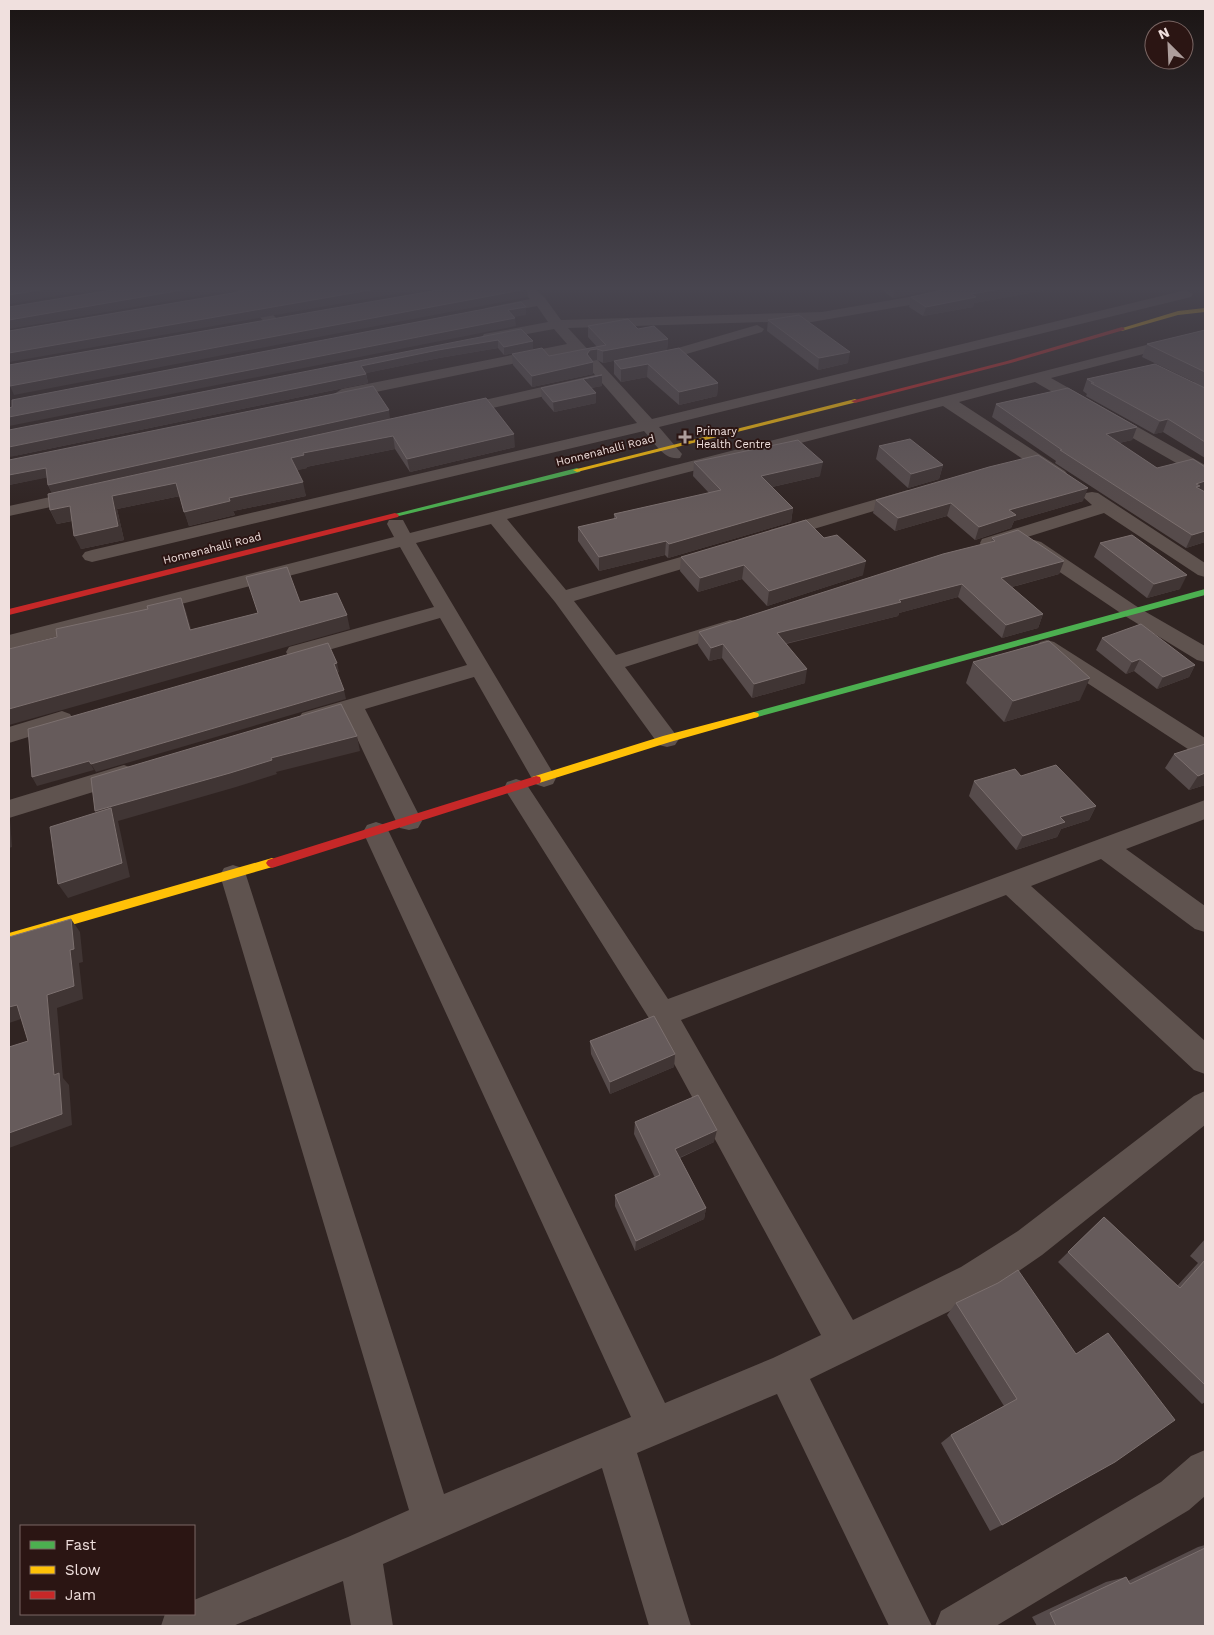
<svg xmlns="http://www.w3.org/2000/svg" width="1214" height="1635" viewBox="0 0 1214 1635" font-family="'Work Sans',sans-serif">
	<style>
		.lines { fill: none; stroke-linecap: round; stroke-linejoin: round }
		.street { fill: #5f534f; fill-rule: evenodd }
		.fast { fill: #4caf50; fill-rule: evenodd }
		.slow { fill: #ffc107; fill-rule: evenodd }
		.jam { fill: #c62828; fill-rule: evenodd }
		.wall { fill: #564b4b }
		.shaded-wall { fill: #403534 }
		.building { fill: #665b5b; stroke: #7c706f }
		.poi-dot { fill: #ad9e9c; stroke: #2b1513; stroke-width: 2 }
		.labels { text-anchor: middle; stroke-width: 4; stroke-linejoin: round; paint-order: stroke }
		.far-poi-label { font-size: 11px; fill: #f0e0de; stroke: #2b1513; text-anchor: start }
		.far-street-label { font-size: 11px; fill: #f0e0de; stroke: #2b1513 }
	</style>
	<rect width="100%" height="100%" fill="#302422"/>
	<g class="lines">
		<path class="street" d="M232,286H245L277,319L279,322L277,325H267Z
			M518,286H532L545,298L561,320L822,312L932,293L958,286H979L978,289L933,301L806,323L800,321L568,328L652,419L1186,290L1193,294L1191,297L659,427L682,454L680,458C664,461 654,442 644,431L92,562L85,560L82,556L85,552L92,550L637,423L602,383L458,416L450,411L458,406L595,375L574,351L342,399L334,394L342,389L567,344L554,329L489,341L484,340L482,337L484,334L548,322L537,306L491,315L486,314L484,311L486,308L530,299Z
			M757,325L764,329L762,332L652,364L645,360L647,357Z
			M1205,330V338L1051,378L1205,465V477L1199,476L1035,382L959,402L1065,471L1068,475L1065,479H1053L943,406L507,519L566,590L705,550H719L722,554L719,558L574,601L616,655L730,620L737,621L740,626L737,631L625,667L679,739L675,745L667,747L659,745L555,602L491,524L416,543L556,778L553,784L544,787L535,784L474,677L365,709L422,821L418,828L409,830L400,828L396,821L346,715L310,726L302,723L299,718L302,713L467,665L440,618L297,659L289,657L286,652L289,647L434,607L400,547L9,649V635L394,537L387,524L389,520H403L410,533Z
			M82,490L88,491L91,495L88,499L9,516V506Z
			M908,490L914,491L917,495L914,499L777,540L770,538L768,534L770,530Z
			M1092,492L1098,493L1205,563V577L1198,575L1104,513L989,549L982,547L980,543L982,539L1092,505L1083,497L1086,493Z
			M1034,540L1041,542L1139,608L1205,646V662L1197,660L1125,616L1027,550L1025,546L1027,542Z
			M1047,640L1054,642L1205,738V757L1197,755L1040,652L1036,647L1040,642Z
			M62,711L70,714L73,719L70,724L9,743V727Z
			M124,765L132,768L136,774L132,780L9,818V800Z
			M516,779L525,782L668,999L1205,800V819L1126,849L1205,906V932L1195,929L1101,859L1031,886L1205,1041V1074L1194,1070L1006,895L681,1020L853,1320L961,1267L1018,1231L1194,1096L1205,1091V1125L1042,1255L987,1293L810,1379L932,1626H889L777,1394L637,1453L691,1626H649L602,1468L383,1564L393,1626H351L343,1581L233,1626H161L165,1614H194V1600L348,1537L409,1510L220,875L224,868L233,865L242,868L246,875L444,1494L631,1417L363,832L367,825L376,822L385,825L389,832L665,1403L773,1358L821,1335L652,1023L504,788L507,782Z
			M1205,1450V1496L1189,1510L996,1626H935L941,1611L1161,1482L1191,1456Z"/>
		<path class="fast" d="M577,468L581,470L580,472L395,517L391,515Z
			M1205,589V595L754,718L749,715L754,712Z"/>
		<path class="slow" d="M1205,308V312L1178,315L1122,331L1119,329L1178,311Z
			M855,399L857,400V402L577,472L573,470Z
			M754,712L758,713L759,715L758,717L670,742L536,784L531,780L532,777L663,736Z
			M272,858L276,860L278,863L276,866L9,943V933Z"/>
		<path class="jam" d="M1122,327L1125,329L1124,330L1011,363L855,403L851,401L1007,361Z
			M395,513L399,515L398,517L9,615V609Z
			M536,776L540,777L541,780L540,783L272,868L268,866L266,863L268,860Z"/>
	</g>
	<path class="wall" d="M876,286H948L893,298Z
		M960,286H1069L974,303L973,307L923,316L909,307L911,297Z
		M768,320L848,363L818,370L767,331Z
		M588,326L638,329L668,339L667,350L603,363L597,360L592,361L593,374L532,387L513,365L512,354L549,356L597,347L588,337Z
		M521,329L533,341V349L504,355L498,348L439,358L366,373L368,383L9,457Z
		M1205,330V458L1163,432L1154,434L1086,396L1087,394L1083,391L1087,379L1194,382L1142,357L1147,344Z
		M679,348L718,383L717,396L679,405L647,377L621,382L614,374V361Z
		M602,386L591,388L596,403L554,412L542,398L541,388Z
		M996,404L1137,427L1132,440L1119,443L1157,468L1205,542L1186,548L1055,463L1056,461L992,417Z
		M390,419L515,447L410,472L395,449L306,467L307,468L297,470L306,496L233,511L235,515L189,526L180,496L117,509L124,540L81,549L72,521L57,524L50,510L52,493L48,485L47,477L9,485V460Z
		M879,446L943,465L939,479L908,488L876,459Z
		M694,462L820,476L772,487L793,508L791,522L668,558L665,555L599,571L578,541V527L614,519V514L709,493L693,476Z
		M876,500L1083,501L1014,521L1011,528L975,540L947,516L895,531L873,513Z
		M992,538L1064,561L1059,574L1012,587L1043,614L1038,628L1002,638L958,597L899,613L898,616L786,644L805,683L752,698L722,658L709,661L698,645L699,632L991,542Z
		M1100,543L1180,589L1147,598L1094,557Z
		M681,557L863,575L767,606L742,579L698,592L680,571Z
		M1102,638L1195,665L1189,677L1157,689L1134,671L1126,674L1096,650Z
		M973,662L1080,700L1004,722L966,683Z
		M1205,744V785L1189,790L1165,768L1174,754Z
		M1021,776L1096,806L1089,820L1061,829L1057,837L1016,850L969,796L974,781Z
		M590,1041L675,1054L674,1067L610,1094L591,1054Z
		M635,1122L714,1142L680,1158L706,1208L704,1219L635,1251L615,1206V1195L655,1178L634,1134Z
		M1104,1217L1177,1286L1198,1263L1190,1256L1205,1239V1402L1202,1404L1058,1262Z
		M956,1303L1076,1354L1002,1525L990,1531L941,1443L951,1435L1004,1406L947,1315Z
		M1205,1545V1626H1037L1032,1617L1106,1582L1126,1577L1128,1581L1198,1547Z"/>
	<path class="shaded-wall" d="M64,286H116L9,304V295Z
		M205,286H254L9,329V320Z
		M393,286H440L9,362V353Z
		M905,286H948L893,298L895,288Z
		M1018,286H1069L974,303L973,307L923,316L926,307L971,294Z
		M527,289L528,297L14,395L10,386Z
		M526,307V315L508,318V310Z
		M515,318L516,326L9,426V417Z
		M668,339L667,350L603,363V351Z
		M498,340V348L439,358L362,374L361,366L438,350Z
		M533,341V349L504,355V347Z
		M597,349V360L591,361L593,362V374L532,387V376L587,354L590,350Z
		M850,352L848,363L818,370L819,358Z
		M648,364L647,377L621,382V369Z
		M366,374L368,383L9,457V447Z
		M602,375V386L583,389V379Z
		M718,383L717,396L679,405V392Z
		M596,393V403L554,412L553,402Z
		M389,410L390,419L52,494L48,485Z
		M1168,419L1163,432L1154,434L1160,421Z
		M1137,427L1132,440L1101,447L1106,434Z
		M514,434L515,447L410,472L407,459Z
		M393,436L395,449L306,467L307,468L295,471L291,458L303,453Z
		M823,462L820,476L759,490L761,476Z
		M943,465L939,479L908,488L911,474Z
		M46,468L50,477L9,485V475Z
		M1205,481V493L1195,495L1196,484Z
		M303,482L306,496L233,511L235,515L189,526L184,512L229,498Z
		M176,483L180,496L117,509L124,540L81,549L74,536L112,496Z
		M1088,488L1083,501L1014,521L1011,528L975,540L979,527L1009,510Z
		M951,503L947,516L895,531L898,518Z
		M70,506L76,520L57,524L50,510Z
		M793,508L791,522L668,558L669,544Z
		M1205,531V542L1186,548L1192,535Z
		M666,541L665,555L599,571V557Z
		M866,561L863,575L767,606L769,591Z
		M1064,561L1059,574L997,591L1001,578Z
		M744,565L742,579L698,592L700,578Z
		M1187,575L1180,589L1147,598L1154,584Z
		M962,584L958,597L899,613L898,616L775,646L777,633Z
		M181,598L186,611L195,643L190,630Z
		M1043,614L1038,628L1002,638L1006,625Z
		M347,615L350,629L9,725V709Z
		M723,644L722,658L709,661L711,648Z
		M1140,659L1134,671L1126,674L1132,662Z
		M337,663L339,672L336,673L334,664Z
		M1195,665L1189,677L1157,689L1163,677Z
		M807,669L805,683L752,698L754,684Z
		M1090,678L1080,700L1004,722L1013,701Z
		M344,690L346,699L96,772L91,764Z
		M357,736L360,751L276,772L277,774L236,787L118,821L130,877L68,898L58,884L103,825L95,811L271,758Z
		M89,761L94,770L37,786L32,777Z
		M1205,773V785L1189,790L1198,776Z
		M1096,806L1089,820L1061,829L1057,837L1016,850L1023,836L1060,817Z
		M9,819L10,820L12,847L9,848Z
		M71,919L80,932L83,962L79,963L83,999L57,1008L63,1078L69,1085L72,1125L9,1148V1133L54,1075L47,995L70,950Z
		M17,1005L27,1017L9,1023V1007Z
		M675,1054L674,1067L610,1094V1082Z
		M717,1130L714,1142L674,1160L675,1149Z
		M706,1208L704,1219L635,1251L636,1241Z"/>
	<path class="building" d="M9,286H64L9,295Z
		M135,286H205L9,320V307Z
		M274,286H393L9,353V331Z
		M461,286H524L527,289L10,386L9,365Z
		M892,286H905L895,288Z
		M960,286H1018L971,294L976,297L926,307L911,297Z
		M521,302L526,307L508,310L515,318L9,417V408L12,407V400Z
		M799,315L850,352L819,358L768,320Z
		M628,319L638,329L654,326L668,339L603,351L597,349L590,350L587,354L593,362L532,376L512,354L542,348L549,356L606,345L588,326Z
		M521,329L533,341L504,347L498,340L438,350L361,366L366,374L9,447V430Z
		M1205,330V372L1147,344Z
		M679,348L718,383L679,392L648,364L621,369L614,361Z
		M1155,364L1205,388V442L1168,419L1160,421L1091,383H1094L1087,379Z
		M601,375H602L583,379L596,393L553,402L541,388Z
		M373,386L389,410L48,485L46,468L9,475V460Z
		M1068,388L1137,427L1106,434L1157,468L1193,459L1205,467V481L1196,484L1200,486L1196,487L1205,492V531L1192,535L1060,450H1062L996,404Z
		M486,398L514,434L407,459L393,436L303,453L304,455L291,458L303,482L229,498L230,501L184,512L176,483L112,496L118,526L74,536L70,506L50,510L48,494Z
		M910,439L943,465L911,474L879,446Z
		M798,440L823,462L761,476L793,508L669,544L666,541L599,557L578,527L617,518L614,514L721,490L694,462Z
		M1038,455L1088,488L1009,510L1016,515L979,527L951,503L898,518L876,500L989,467Z
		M806,520L824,538L837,535L866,561L769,591L744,565L700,578L681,557Z
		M1018,530L1064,561L1001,578L1043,614L1006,625L962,584L899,600L901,602L777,633L807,669L754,684L723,644L711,648L699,632L943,554L995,541L992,538Z
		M1132,535L1187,575L1154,584L1100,543Z
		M287,567L300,602L337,593L347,615L9,709V649L57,637L56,629L148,609L147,606L181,598L190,630L258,613L246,577Z
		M1141,624L1195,665L1163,677L1140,659L1132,662L1102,638Z
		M1049,641L1090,678L1013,701L973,662Z
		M328,643L337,663L334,664L344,690L91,764L89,761L32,777L28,729Z
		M341,704L357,736L271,758L272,760L230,773L95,811L91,778Z
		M1205,744V773L1198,776L1174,754Z
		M1056,765L1096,806L1060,817L1065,822L1023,836L974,781L1015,769L1021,776Z
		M111,808L122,863L58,884L50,827Z
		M71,919L74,949L70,950L74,986L47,995L54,1075L59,1073L62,1114L9,1133V1047L28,1041L17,1005L9,1007V937Z
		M654,1016L675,1054L610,1082L590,1041Z
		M698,1095L717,1130L675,1149L706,1208L636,1241L615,1195L660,1175L635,1122Z
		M1104,1217L1180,1288L1205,1260V1385L1068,1252Z
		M1018,1270L1076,1354L1108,1333L1175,1420L1115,1462L1002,1525L951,1435L1017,1399L956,1303L998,1283Z
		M1205,1548V1626H1056L1050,1613L1126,1577L1130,1584Z"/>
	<linearGradient id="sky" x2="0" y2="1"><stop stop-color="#1a1413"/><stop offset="0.56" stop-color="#48454f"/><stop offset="1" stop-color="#48454f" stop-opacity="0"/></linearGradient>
	<rect width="1214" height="515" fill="url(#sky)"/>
	<path class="poi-dot" d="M682.5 429.5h5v5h5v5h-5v5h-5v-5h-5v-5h5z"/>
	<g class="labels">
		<g class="far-poi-label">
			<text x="696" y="435">Primary<tspan x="696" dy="13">Health Centre</tspan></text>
		</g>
		<g class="far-street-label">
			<text transform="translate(605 450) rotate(-14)" y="4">Honnenahalli Road</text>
			<text transform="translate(212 548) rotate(-14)" y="4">Honnenahalli Road</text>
		</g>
	</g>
	<rect width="1214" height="1635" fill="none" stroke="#f0e0de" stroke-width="20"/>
	<rect x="20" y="1525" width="175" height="90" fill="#2b1513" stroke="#7a6664"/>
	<rect x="30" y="1541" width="25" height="8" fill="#4caf50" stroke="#7a6664"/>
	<text x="65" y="1550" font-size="15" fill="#f0e0de">Fast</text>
	<rect x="30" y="1566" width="25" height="8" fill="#ffc107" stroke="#7a6664"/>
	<text x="65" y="1575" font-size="15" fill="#f0e0de">Slow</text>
	<rect x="30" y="1591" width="25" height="8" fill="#c62828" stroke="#7a6664"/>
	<text x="65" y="1600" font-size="15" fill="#f0e0de">Jam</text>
	<g transform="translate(1169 45) rotate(336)"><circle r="24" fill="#2b1513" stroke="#7a6664"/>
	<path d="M0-4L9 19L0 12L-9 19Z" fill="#ad9e9c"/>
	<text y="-8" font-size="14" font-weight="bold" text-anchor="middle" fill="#f0e0de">N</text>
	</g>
</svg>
